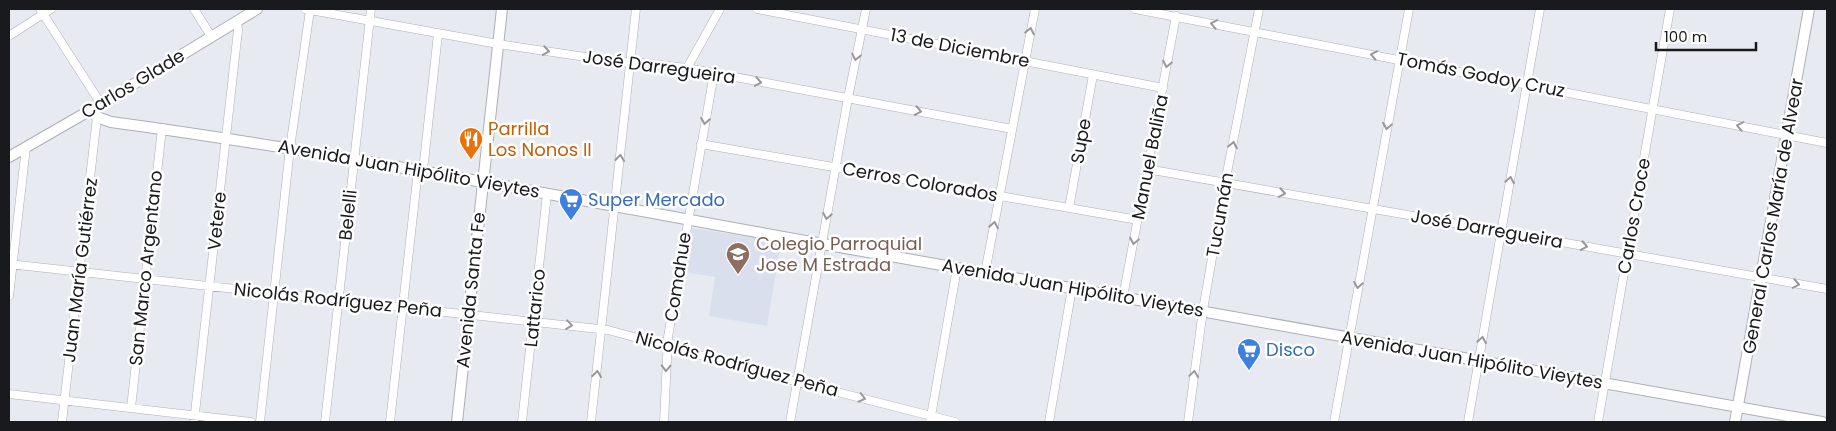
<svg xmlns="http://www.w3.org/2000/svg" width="1836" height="431" viewBox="0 0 1836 431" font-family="Poppins,sans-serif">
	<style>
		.built { fill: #dadfed }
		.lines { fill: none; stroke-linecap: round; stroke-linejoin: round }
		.street-casing { stroke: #adafb6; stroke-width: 9 }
		.secondary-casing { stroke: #adafb6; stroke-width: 12 }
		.street { stroke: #fff; stroke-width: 8 }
		.secondary { stroke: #fff; stroke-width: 10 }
		.oneway { stroke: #989899 }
		.labels { text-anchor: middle; stroke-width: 5; stroke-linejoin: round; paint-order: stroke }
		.street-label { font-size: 18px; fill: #191a1d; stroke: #fff }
		.food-label { font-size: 18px; fill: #c56008; stroke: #fff; text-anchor: start }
		.shop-label { font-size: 18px; fill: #366cbe; stroke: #fff; text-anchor: start }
		.education-label { font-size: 18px; fill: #785e54; stroke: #fff; text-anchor: start }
	</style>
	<rect width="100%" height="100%" fill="#e7eaf1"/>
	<path class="built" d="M692,228L781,242L767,326L709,316L715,277L685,272Z"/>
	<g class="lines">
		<g class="street-casing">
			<path id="street" d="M40,9L101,104
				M194,9L211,36
				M305,9L498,44L619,62L642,63L687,68L1012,129
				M757,9L1163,88
				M1135,9L1827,143
				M9,36L51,9
				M687,68L720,9
				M701,144L1138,220
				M1147,169L1827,289
				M1069,208L1093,75
				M9,264L608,330L798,382L955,422
				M985,273L1035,9
				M9,296L26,147
				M1123,297L1176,16
				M9,394L251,422
				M131,408L162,128
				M62,422L97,117
				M194,422L238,30L237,21
				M260,422L290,148L310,10
				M325,422L371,9
				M390,422L417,179L424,162L438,34
				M522,422L547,194
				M591,422L636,9
				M664,422L668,337L714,73
				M790,422L848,98L866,9
				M930,422L957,268
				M1049,422L1072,288
				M1188,422L1203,310L1225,183L1259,9
				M1334,422L1409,9
				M1468,422L1540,9
				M1598,422L1670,9"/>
		</g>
		<g class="secondary-casing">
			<path id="secondary" d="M92,109L97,117L111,122C348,154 582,201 817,243C1152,303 1487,361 1822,422
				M9,157L101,104L257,9
				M457,422L502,9
				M1735,422L1809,9"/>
		</g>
		<use href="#street" class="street"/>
		<use href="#secondary" class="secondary"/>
	</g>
	<defs><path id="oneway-chevron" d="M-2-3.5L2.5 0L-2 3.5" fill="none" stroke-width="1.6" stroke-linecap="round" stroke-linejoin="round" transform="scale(1.25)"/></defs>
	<g class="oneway">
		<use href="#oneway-chevron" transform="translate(1214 24) rotate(-169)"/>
		<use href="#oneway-chevron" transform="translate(1030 31) rotate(-79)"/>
		<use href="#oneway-chevron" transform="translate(546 51) rotate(9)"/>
		<use href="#oneway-chevron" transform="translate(1374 55) rotate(-169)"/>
		<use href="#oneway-chevron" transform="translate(856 57) rotate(102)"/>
		<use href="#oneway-chevron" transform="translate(1167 64) rotate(101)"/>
		<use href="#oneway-chevron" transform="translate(758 82) rotate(10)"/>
		<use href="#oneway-chevron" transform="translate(918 111) rotate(11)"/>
		<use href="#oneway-chevron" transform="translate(705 121) rotate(100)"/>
		<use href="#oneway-chevron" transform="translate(1387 126) rotate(101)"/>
		<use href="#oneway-chevron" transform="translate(1740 126) rotate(-169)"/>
		<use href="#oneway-chevron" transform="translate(1233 145) rotate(-79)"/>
		<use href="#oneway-chevron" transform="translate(620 158) rotate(-84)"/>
		<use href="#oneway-chevron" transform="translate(1510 180) rotate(-80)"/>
		<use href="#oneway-chevron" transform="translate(1282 193) rotate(10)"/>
		<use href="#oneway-chevron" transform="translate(827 216) rotate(100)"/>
		<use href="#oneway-chevron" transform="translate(994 225) rotate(-80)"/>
		<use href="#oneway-chevron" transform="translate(1134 241) rotate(101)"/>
		<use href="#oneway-chevron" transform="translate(1584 246) rotate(10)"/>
		<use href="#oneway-chevron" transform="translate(1796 284) rotate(10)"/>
		<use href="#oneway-chevron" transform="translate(1358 285) rotate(100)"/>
		<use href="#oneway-chevron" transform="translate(569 325) rotate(7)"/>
		<use href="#oneway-chevron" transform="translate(1482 340) rotate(-80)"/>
		<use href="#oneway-chevron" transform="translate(666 368) rotate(92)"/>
		<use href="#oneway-chevron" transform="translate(597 374) rotate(-83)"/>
		<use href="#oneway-chevron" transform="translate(1194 374) rotate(-82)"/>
		<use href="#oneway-chevron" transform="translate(862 398) rotate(14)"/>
	</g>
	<defs>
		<g id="restaurant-pin" transform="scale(1.25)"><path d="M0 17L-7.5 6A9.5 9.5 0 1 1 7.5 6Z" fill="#e8710a" stroke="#fff"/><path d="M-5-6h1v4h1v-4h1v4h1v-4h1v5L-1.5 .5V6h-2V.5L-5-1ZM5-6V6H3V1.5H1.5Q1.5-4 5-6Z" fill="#fff"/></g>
		<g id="supermarket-pin" transform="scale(1.25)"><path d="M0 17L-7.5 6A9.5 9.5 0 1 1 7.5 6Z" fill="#3f7fe0" stroke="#fff"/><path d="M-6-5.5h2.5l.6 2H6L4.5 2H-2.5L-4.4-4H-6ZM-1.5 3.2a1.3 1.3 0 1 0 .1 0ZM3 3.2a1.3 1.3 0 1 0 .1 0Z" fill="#fff"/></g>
		<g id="university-pin" transform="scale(1.25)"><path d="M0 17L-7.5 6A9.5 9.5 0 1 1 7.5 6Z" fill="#8d6e63" stroke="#fff"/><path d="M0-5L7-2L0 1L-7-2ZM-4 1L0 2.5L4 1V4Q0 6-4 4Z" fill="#fff"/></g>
	</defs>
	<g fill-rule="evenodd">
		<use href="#restaurant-pin" x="471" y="139"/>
		<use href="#supermarket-pin" x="571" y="200"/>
		<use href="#university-pin" x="738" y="254"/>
		<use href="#supermarket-pin" x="1249" y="350"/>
	</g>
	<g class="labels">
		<g class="street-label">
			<text transform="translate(960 48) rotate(11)" y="6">13 de Diciembre</text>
			<text transform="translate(659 67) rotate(8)" y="6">José Darregueira</text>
			<text transform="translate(1481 75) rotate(11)" y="6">Tomás Godoy Cruz</text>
			<text transform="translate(133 84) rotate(-31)" y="6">Carlos Glade</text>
			<text transform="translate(1081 141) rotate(-80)" y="6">Supe</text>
			<text transform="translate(1150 157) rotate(-79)" y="6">Manuel Baliña</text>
			<text transform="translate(409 169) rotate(10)" y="6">Avenida Juan Hipólito Vieytes</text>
			<text transform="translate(920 182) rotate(10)" y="6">Cerros Colorados</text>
			<text transform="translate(348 215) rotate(-84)" y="6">Belelli</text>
			<text transform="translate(1220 215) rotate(-80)" y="6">Tucumán</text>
			<text transform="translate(1634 216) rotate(-80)" y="6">Carlos Croce</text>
			<text transform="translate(1773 216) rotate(-80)" y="6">General Carlos María de Alvear</text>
			<text transform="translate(217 221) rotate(-84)" y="6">Vetere</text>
			<text transform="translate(1487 229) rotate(10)" y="6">José Darregueira</text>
			<text transform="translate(146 268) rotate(-84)" y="6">San Marco Argentano</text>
			<text transform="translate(80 270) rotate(-83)" y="6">Juan María Gutiérrez</text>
			<text transform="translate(678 277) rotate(-81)" y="6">Comahue</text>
			<text transform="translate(1073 288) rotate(10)" y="6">Avenida Juan Hipólito Vieytes</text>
			<text transform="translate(471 290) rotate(-84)" y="6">Avenida Santa Fe</text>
			<text transform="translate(338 300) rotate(6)" y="6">Nicolás Rodríguez Peña</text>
			<text transform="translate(535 308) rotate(-84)" y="6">Lattarico</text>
			<text transform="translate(1472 360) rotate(10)" y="6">Avenida Juan Hipólito Vieytes</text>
			<text transform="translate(737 364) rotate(15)" y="6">Nicolás Rodríguez Peña</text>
		</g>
		<g class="food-label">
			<text x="488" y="135">Parrilla<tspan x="488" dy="21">Los Nonos ll</tspan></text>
		</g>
		<g class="shop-label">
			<text x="588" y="206">Super Mercado</text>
			<text x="1266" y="356">Disco</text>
		</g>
		<g class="education-label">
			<text x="756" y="250">Colegio Parroquial<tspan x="756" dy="21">Jose M Estrada</tspan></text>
		</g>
	</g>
	<rect width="1836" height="431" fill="none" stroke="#191a1d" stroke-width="20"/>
	<path d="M1656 42v8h100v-8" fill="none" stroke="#191a1d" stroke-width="2.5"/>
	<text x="1664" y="42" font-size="15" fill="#191a1d" stroke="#ffffff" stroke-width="4" paint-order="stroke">100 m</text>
</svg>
